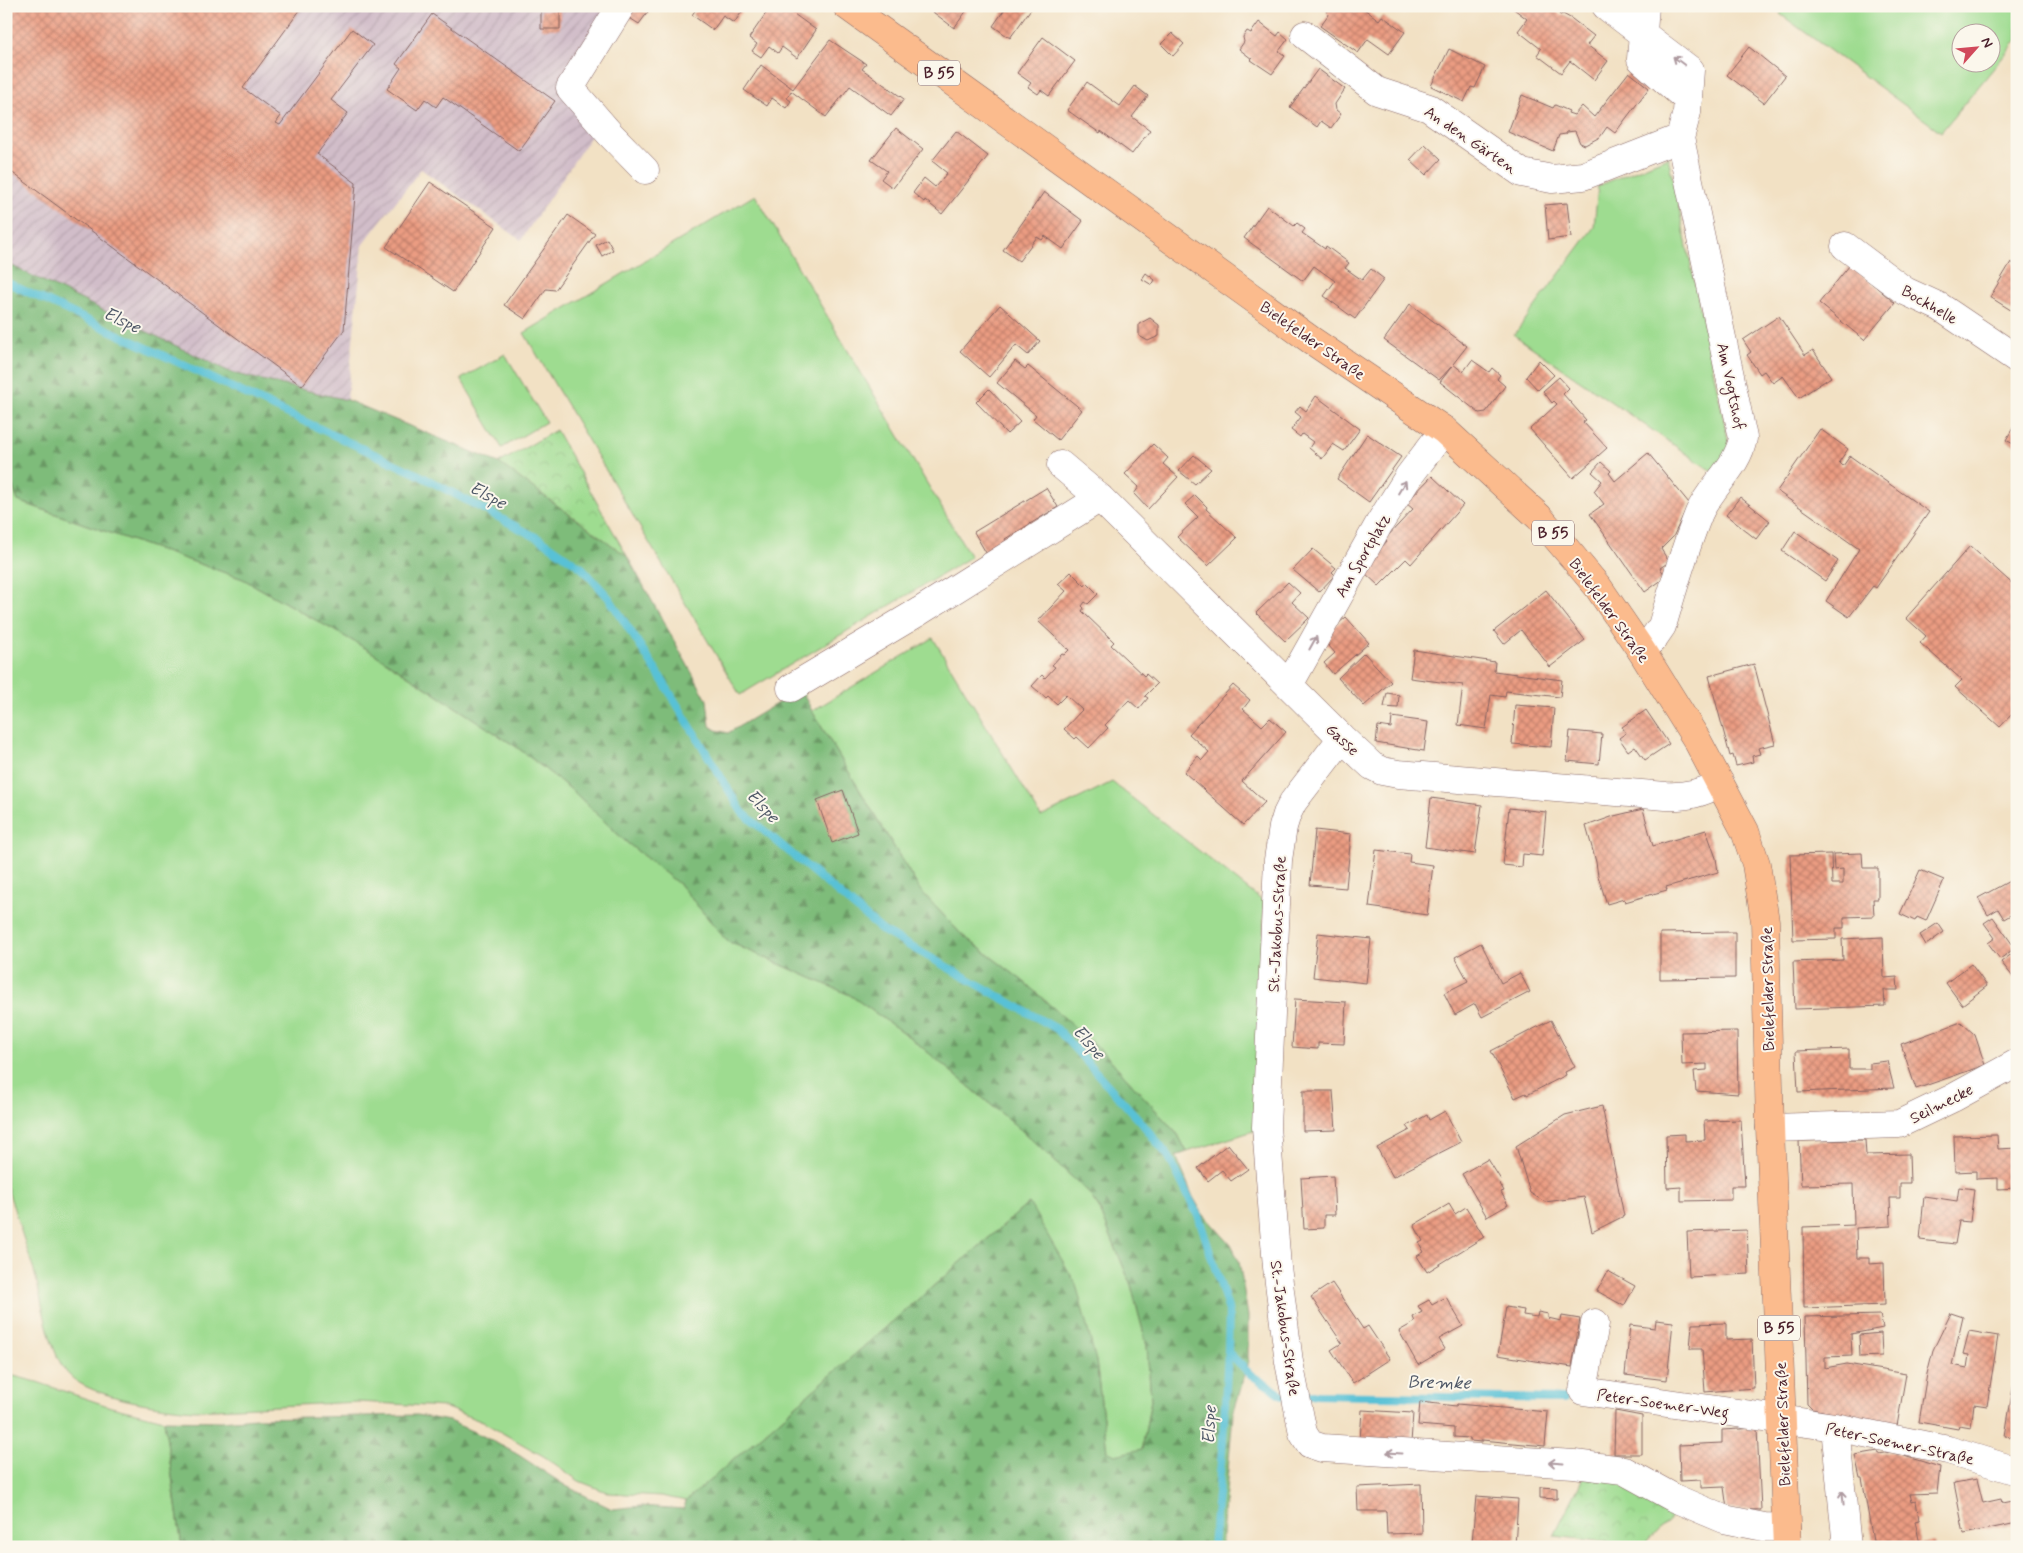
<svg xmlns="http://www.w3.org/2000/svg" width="2023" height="1553" viewBox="0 0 2023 1553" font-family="Mynerve,sans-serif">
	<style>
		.industrial { fill: url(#industrial-furrows) }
		.green { fill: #9edc90; stroke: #747e5e; fill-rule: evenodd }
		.forest { fill: url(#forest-firs); stroke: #646e52 }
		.park { fill: url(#park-crowns); stroke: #747e5e }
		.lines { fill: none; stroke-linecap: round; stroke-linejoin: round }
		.stream { stroke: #59c1d6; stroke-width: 8 }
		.building { fill: url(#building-cross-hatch) }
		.street-casing { stroke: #856361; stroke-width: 29 }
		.primary-casing { stroke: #856361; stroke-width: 29 }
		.street { stroke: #fff; stroke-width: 28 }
		.primary { stroke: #fbbb8d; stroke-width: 28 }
		.oneway { stroke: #ae9aa0 }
		.labels { text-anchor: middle; stroke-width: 4; stroke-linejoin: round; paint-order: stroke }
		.shield { fill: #fbf7ec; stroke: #7f6065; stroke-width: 1 }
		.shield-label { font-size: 15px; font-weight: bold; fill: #4a1f2b }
		.street-label { font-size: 16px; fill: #4a1f2b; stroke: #fbf7ec }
		.water-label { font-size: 18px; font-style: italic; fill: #4f5867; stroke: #fbf7ec }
	</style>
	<defs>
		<pattern id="industrial-furrows" width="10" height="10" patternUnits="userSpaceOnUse" patternTransform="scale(1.25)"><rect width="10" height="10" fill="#d1bdc9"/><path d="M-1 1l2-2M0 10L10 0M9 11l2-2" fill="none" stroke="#b5a2ad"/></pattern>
		<pattern id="forest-firs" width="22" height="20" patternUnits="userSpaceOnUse" patternTransform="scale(1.25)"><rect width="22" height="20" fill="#7ebc7a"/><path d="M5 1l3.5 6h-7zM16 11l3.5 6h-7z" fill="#699864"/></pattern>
		<pattern id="park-crowns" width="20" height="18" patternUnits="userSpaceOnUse" patternTransform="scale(1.25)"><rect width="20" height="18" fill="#9edc90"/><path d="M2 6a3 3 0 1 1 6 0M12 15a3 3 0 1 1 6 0" fill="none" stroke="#8abc7c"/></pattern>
		<pattern id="building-cross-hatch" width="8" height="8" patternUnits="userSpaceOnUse" patternTransform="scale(1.25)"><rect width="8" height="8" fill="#eb9c82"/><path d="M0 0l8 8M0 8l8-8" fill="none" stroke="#c07f6b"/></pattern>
	</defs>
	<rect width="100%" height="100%" fill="#fbf7ec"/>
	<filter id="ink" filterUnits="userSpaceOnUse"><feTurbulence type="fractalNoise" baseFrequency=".02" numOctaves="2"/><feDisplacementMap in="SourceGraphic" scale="10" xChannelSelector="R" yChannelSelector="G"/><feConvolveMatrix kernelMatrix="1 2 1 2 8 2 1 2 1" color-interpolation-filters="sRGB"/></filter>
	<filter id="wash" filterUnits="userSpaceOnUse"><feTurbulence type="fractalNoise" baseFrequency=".0096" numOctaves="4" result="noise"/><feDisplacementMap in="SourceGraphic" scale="20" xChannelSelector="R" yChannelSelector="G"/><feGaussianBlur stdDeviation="1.12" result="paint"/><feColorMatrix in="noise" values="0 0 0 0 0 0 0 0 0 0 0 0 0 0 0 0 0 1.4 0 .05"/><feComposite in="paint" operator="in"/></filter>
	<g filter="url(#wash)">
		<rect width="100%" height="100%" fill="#f2e1c4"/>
		<path class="industrial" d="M6,6H614L565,88L595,130L521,240L421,169L363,244L347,400L232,373L6,263Z"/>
		<path class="green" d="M1786,6H2017V40L1941,132L1780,14ZM1990,32V62H1960V32Z
			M1668,157L1730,449L1713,472L1514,335L1594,227L1598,186Z
			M755,195L971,557L740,695L524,333Z
			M505,354L546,422L502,448L461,379Z
			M6,469L18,501L243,579L367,649L518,748L573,791L625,841L680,885L727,941L850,995L912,1039L1020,1129L1087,1191L1099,1208L1131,1285L1147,1346L1151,1400L1142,1449L1115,1456L1107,1451L1096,1361L1029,1203L686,1501L661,1496L609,1493L579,1481L545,1457L483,1422L444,1407L358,1402L195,1410C164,1408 91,1398 69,1375C49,1355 42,1298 34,1271C25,1242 15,1213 6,1184Z
			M933,638L1041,817L1112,782L1264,902L1260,1129L1187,1152L1178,1135L1106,1055L1023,981L961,934L920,890L812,711Z
			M6,1374L37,1382L111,1407L164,1420L182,1547H6Z"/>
		<path class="forest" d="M6,263L232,373L347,400L499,463L627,556L707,700L710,726L716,730L728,733L801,689L812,711L920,890L961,934L1023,981L1106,1055L1178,1135L1187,1152L1176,1156L1193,1197L1203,1214L1231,1245L1239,1261L1248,1316V1365L1233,1414L1221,1547H182L164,1420L221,1421L256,1418L417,1415L449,1421L481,1435L517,1454L566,1486L612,1509L641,1506L684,1509L686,1501L1029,1203L1076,1284L1096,1361L1107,1451L1115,1455L1142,1449L1151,1400L1147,1346L1131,1285L1099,1208L1087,1191L1020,1129L912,1039L850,995L727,941L680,885L625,841L573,791L518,748L367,649L243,579L18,501L6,469Z"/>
		<path class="park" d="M556,430L627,556L499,463Z
			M1588,1468L1680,1507L1643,1546L1554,1536Z"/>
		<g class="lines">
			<path class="stream" d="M6,282L419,475L545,542L582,568L609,598L664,683L742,812L883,931L1057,1029L1141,1122L1169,1157L1199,1218L1229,1311L1228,1352L1223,1440L1213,1547
				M1228,1352L1251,1375L1284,1396
				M1312,1395L1564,1399"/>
		</g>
		<g id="blocks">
			<path class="building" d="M6,6H303L243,88L281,116L276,123L280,125L352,29L373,45L331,100L348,113L317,154L356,183L344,330L302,386L6,168Z
				M635,6H640L648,12L639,24L628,17Z
				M698,6H746L734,23L723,16L713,30L692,15Z
				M771,6H783L816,30L797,58L782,47L778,53L769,46L761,57L752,51L757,44L749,38Z
				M925,6H970L954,28Z
				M1007,6H1033L1010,38L993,26Z
				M1328,6H1360L1379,20L1382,16L1405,32L1389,54L1368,39L1358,53L1320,26L1328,15L1326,9Z
				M1510,6H1552L1560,15L1563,14L1572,19L1594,36L1587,45L1608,61L1594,80L1570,61L1561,73L1537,55L1541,49L1518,31L1527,19Z
				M541,10H560V29H541Z
				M432,14L555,101L519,151L443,97L436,107L425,99L417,110L387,89L401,68L396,64Z
				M1259,22L1277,36L1280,32L1288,39L1279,51L1285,56L1272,74L1251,60L1252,59L1239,49L1244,42L1243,37L1247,31L1251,33Z
				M1172,33L1184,44L1173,56L1161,44Z
				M1043,37L1075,61L1049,96L1041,90L1038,94L1028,87L1031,83L1017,73Z
				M830,40L866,64L862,69L904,99L891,116L850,86L826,117L791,91L787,98L791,101L786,108L772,98L767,106L744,90L761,65L793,89Z
				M1749,47L1785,76L1764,103L1727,75Z
				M1449,49L1485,67L1475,88L1471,87L1464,102L1431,86Z
				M1318,69L1345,89L1335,104L1336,110L1341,114L1331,128L1321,121L1317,127L1290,107Z
				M1629,72L1649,88L1615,133L1607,127L1600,137L1585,145L1580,143L1575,131L1567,132L1566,134L1559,135L1553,151L1508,132L1522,95L1553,108L1555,105L1569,111L1568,113L1574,115L1582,106L1594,117Z
				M1087,82L1120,106L1135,86L1148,96L1132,117L1150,130L1132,154L1101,131L1100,133L1091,127L1067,110Z
				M896,128L923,149L893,188L881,179L887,171L871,160Z
				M956,131L988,156L942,214L925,200L924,202L913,193L924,178L935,187L947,173L932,161Z
				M1425,144L1441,159L1426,175L1410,160Z
				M430,182L496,227L453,292L386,247Z
				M1044,192L1083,221L1063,249L1045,236L1042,240L1037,237L1019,261L1003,250Z
				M1567,203L1571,237L1548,240L1545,205Z
				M1267,206L1294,226L1297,223L1305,229L1302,233L1325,249L1326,246L1349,263L1345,268L1362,280L1371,269L1384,279L1355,319L1324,296L1335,281L1314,266L1303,281L1244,238Z
				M568,215L595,234L555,290L546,289L525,319L504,305Z
				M607,239L613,250L602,256L596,245Z
				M2011,262L2017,266V314L1990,297Z
				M1850,265L1895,303L1864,340L1819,303Z
				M1146,273L1155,280L1152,285L1142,279Z
				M1410,304L1467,346L1453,364L1463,372L1472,360L1489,372L1492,368L1500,375L1497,379L1505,386L1486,412L1479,413L1440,382L1452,366L1439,380L1384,340Z
				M1000,305L1040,341L1028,355L1016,345L989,377L960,351Z
				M1779,316L1805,355L1813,350L1831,377L1799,398L1783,376L1773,383L1764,371L1760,374L1747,355L1751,352L1743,340Z
				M1150,318L1159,325V336L1148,341L1139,336V324Z
				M1539,360L1554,375L1538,390L1526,377Z
				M1015,361L1025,369L1028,366L1082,410L1058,440L1033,419L1036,415L997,383Z
				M1559,377L1569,388L1563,394L1586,420L1583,422L1607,448L1573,478L1530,429L1557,404L1554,401L1552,403L1543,391Z
				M989,389L1020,422L1007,434L976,402Z
				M1316,396L1360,429L1344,451L1333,444L1322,459L1309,448L1313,442L1302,434L1300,437L1291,430L1301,417L1295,412L1300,406L1306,411Z
				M2017,421V446L2006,440Z
				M1820,429L1848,449L1839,462L1843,466L1850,456L1929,512L1876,588L1873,586L1849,617L1826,601L1859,549L1777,491Z
				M1367,434L1401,457L1369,502L1337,479Z
				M1153,444L1168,458L1163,464L1178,477L1148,509L1134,494L1139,487L1125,474Z
				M1648,453L1689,503L1673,537L1661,549L1669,562L1660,568L1666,577L1645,592L1590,514L1604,504L1594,491L1602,481L1592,472L1601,462L1611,471L1609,473L1615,481Z
				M1194,455L1211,469L1195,484L1179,471Z
				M1432,476L1463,505L1411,564L1406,559L1379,586L1364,572L1376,558L1374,556L1387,541L1385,539L1413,509L1406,503Z
				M1046,488L1058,507L1005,539L1009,546L989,558L974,532Z
				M1195,495L1207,507L1206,509L1237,538L1208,566L1177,537L1198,517L1185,504Z
				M1740,497L1770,521L1756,539L1726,515Z
				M1795,531L1838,561L1825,581L1782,551Z
				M1970,546L2017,588V718L2012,714L2000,727L1955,687L1962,680L1920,643L1926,636L1906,618Z
				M1313,549L1336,568L1332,572L1335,575L1319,592L1293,570Z
				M1071,572L1085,586L1087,583L1098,594L1088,604L1085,602L1082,606L1084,608L1082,611L1114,642L1111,645L1144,676L1146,674L1157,684L1145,696L1148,698L1139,709L1129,700L1105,725L1108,728L1089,748L1077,737L1075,739L1064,729L1082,710L1066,695L1057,704L1048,696L1046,698L1032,686L1042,675L1045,678L1055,667L1052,665L1062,654L1064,655L1069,650L1038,621L1066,591L1058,584Z
				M1288,582L1300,593L1292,602L1309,618L1285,641L1256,613Z
				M1546,590L1585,640L1550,667L1521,630L1504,644L1494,631Z
				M1346,617L1369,643L1333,674L1324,663L1335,653L1322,638Z
				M1414,650L1495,662L1494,671L1562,680L1560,697L1506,691L1505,697L1491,695L1486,729L1458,725L1463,685L1410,678Z
				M1364,653L1391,682L1364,706L1338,678Z
				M1754,664L1775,744L1758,748L1760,754L1752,756L1753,762L1736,766L1733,755L1730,756L1709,676Z
				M1233,685L1250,700L1243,709L1262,726L1270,718L1286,732L1242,781L1265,802L1243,825L1184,772L1198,756L1202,760L1209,752L1189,734Z
				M1387,693L1399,695L1398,708L1384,707Z
				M1515,705L1554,708L1551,747L1512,744Z
				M1646,710L1669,744L1645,760L1635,746L1628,751L1619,738L1626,733L1622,727Z
				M1392,717L1428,722L1424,751L1376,743L1378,726L1391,728Z
				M1570,731L1602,734L1599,764L1567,761Z
				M843,790L858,833L832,843L817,800Z
				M1431,798L1482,805L1475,854L1425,847Z
				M1509,808L1546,812L1542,856L1523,854L1522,867L1503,865Z
				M1643,809L1653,846L1706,830L1716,858L1718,872L1666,887L1667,890L1625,902L1624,899L1607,904L1598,876L1596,862L1586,826L1614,816Z
				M1315,830L1351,834L1346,888L1310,885Z
				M1376,850L1410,854L1409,862L1433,865L1427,915L1369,907Z
				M1862,853L1863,868H1878V899H1873L1874,916L1844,917V928H1836V939L1793,940L1790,855L1831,854L1832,884H1843V869L1834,870L1833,854Z
				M1920,870L1944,880L1926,921L1917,917L1915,921L1900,914Z
				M2017,877V911L2004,919L1998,909L1988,915L1978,898Z
				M1993,917L2015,948L2000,959L1988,943L1995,938L1984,923Z
				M1938,923L1944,932L1926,945L1920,935Z
				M1735,932V978L1660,979V933Z
				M1318,933L1371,939L1366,983L1313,977Z
				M1883,937L1884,978L1897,977L1898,990H1884L1885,1006L1795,1009L1793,962L1843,960L1842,939Z
				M1481,943L1501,983L1520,973L1530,992L1482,1017L1475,1004L1455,1015L1444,993L1468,981L1455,957Z
				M2017,950V982L2001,962Z
				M1971,964L1987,986L1962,1005L1946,983Z
				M1295,999L1346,1002L1344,1044L1318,1043V1049L1292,1047Z
				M1551,1020L1575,1067L1565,1072L1566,1075L1527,1095L1526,1093L1515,1098L1491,1051Z
				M1961,1022L1975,1035L1985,1065L1916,1089L1901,1044Z
				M1737,1031L1738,1094L1696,1091L1694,1071L1707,1070V1064L1682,1065L1681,1032Z
				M1849,1049V1069H1870V1063L1887,1061L1894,1088L1798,1092L1796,1051Z
				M1303,1091H1333L1336,1130L1303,1131Z
				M1602,1106L1624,1216L1592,1232L1584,1197L1545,1202L1530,1193L1516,1146L1565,1115Z
				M1445,1111L1461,1142L1393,1177L1377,1148L1410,1130L1407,1126L1427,1115L1429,1120Z
				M1741,1120L1745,1186H1731V1200L1681,1201V1187L1667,1188L1666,1135L1685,1134V1141L1705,1140L1704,1121Z
				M1997,1135L1998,1149L2017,1148V1188L1998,1189V1178L1976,1179V1171L1955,1172L1954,1136Z
				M1865,1140L1866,1155L1909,1154L1910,1183H1900V1198H1890L1891,1226L1856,1228L1857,1258H1869V1264L1884,1263L1885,1305L1804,1308L1803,1227L1854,1225L1853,1184L1801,1185L1799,1141Z
				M1228,1144L1248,1169L1231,1181L1222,1170L1208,1181L1198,1168Z
				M1488,1159L1501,1180L1499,1182L1504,1191L1501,1192L1508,1205L1487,1217L1462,1174Z
				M1333,1176L1335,1215H1324V1228L1304,1229L1301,1178Z
				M1959,1187L1974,1189L1970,1222L1959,1221L1955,1244L1920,1240L1924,1196L1957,1201Z
				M1449,1204L1455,1214L1466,1207L1484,1237L1427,1272L1417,1256L1424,1252L1419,1243L1423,1241L1414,1225Z
				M1747,1230L1749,1274L1689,1277L1687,1232Z
				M1608,1271L1635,1286L1624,1306L1597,1291Z
				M1332,1283L1363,1329L1368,1326L1390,1359L1353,1383L1331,1350L1342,1343L1311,1297Z
				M1446,1297L1463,1326L1439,1339L1445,1349L1418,1365L1399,1331L1415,1322L1413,1317L1422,1312L1418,1306L1429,1300L1432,1305Z
				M1506,1307L1524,1310L1523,1315L1537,1317L1538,1312L1548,1314V1318L1561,1321L1562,1316L1580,1319L1572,1367L1498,1355Z
				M1951,1313L1963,1317L1952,1365L1967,1368L1969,1355L1963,1354L1969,1331L1998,1336L1987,1406L1974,1404L1971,1428L1959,1426L1958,1429L1919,1422L1927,1374L1933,1350Z
				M1880,1315L1883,1328L1851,1334L1852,1356L1825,1357V1368L1847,1364L1906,1374L1897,1426L1812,1409L1807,1404L1805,1317Z
				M1656,1320L1673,1322L1667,1380L1625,1375L1630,1325L1655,1328Z
				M1726,1323V1340L1752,1339L1754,1388L1705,1392L1702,1349H1690L1692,1324Z
				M1881,1333L1882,1356L1860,1357L1859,1335Z
				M2016,1369H2017V1438L2005,1436Z
				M1420,1402L1456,1406L1457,1404L1548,1412L1545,1446L1482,1440V1442L1470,1441V1438L1454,1437V1428L1418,1425Z
				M1362,1410L1413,1413L1411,1443L1360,1440Z
				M1615,1411L1642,1416V1454H1614Z
				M1757,1428L1761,1510L1727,1509L1724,1487L1701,1488V1480L1680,1481L1679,1445L1722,1443V1430Z
				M1878,1451L1879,1454L1891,1452L1940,1467L1937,1493L1910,1494L1912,1502L1916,1501L1919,1520L1915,1521L1920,1544L1935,1542L1936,1547H1874L1862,1478H1860L1855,1455Z
				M1977,1479L1983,1503L2001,1499L2002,1503L2017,1500V1523L1964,1534L1954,1483Z
				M1421,1484L1422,1533L1387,1534L1386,1511H1358L1357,1487Z
				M1540,1487L1557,1488V1499L1540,1498Z
				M1476,1496L1518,1499L1515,1546L1472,1543Z"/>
		</g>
	</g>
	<g filter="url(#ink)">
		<use href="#blocks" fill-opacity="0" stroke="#856361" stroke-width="1"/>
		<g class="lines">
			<g class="street-casing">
				<path id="street" d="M621,6L570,88L610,134L645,170
					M1606,6L1690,70L1687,112L1680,138L1743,438C1738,467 1711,486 1699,513C1684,550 1673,589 1662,626L1653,639L1641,650
					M1645,6L1641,59L1688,100
					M1305,35L1377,91L1429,108L1522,173L1552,179L1583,176L1680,138
					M1845,246L1905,291L1940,307L2017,359
					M1061,465L1100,498L1342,738L1372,766L1382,771L1398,774L1666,796C1687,797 1702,793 1720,783
					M1289,685L1379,524L1409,476L1444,430
					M791,688L920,611L1100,498
					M1342,738L1293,802L1287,814L1283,827L1278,860L1268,1081L1266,1127L1277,1267L1289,1362L1303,1433L1310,1444L1322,1448L1574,1464L1623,1470L1674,1498L1724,1519L1764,1527L1786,1528
					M1770,1128L1899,1124L1953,1098L2017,1063
					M1595,1323L1583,1391L1835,1427L1948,1450L2017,1471
					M1835,1427L1847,1547"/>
			</g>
			<g class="primary-casing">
				<path id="primary" d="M847,6L1311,340L1444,430L1539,517L1598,587L1641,650L1697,740L1745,831L1756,864L1765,921L1770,1128L1787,1547"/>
			</g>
			<use href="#street" class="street"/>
			<use href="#primary" class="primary"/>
		</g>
		<defs><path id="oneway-shaft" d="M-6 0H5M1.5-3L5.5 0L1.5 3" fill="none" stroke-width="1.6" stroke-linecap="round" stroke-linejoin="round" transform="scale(1.25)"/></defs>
		<g class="oneway">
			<use href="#oneway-shaft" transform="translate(1679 61) rotate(-143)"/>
			<use href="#oneway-shaft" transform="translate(1402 487) rotate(-59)"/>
			<use href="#oneway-shaft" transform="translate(1313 643) rotate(-61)"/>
			<use href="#oneway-shaft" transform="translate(1394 1453) rotate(-176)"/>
			<use href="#oneway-shaft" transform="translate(1556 1463) rotate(-176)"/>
			<use href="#oneway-shaft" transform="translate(1843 1498) rotate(-95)"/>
		</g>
	</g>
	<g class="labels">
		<g class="shield">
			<rect x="918" y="60.5" width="42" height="25" rx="4"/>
			<rect x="1532" y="520.5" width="42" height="25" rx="4"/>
			<rect x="1758" y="1315.5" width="42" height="25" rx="4"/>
		</g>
		<g class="shield-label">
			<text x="939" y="78">B 55</text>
			<text x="1553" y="538">B 55</text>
			<text x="1779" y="1333">B 55</text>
		</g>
		<g class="street-label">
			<text transform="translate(1471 139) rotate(34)" y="6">An den Gärten</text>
			<text transform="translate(1930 304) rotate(30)" y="6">Bockhelle</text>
			<text transform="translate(1313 340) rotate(35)" y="6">Bielefelder Straße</text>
			<text transform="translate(1732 386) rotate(78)" y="6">Am Vogtshof</text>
			<text transform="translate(1362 555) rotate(-60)" y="6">Am Sportplatz</text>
			<text transform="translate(1610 610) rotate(54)" y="6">Bielefelder Straße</text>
			<text transform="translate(1343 739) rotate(43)" y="6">Gasse</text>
			<text transform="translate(1276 924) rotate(-87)" y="6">St.-Jakobus-Straße</text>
			<text transform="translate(1767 989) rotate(-91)" y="6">Bielefelder Straße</text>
			<text transform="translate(1941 1103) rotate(-27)" y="6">Seilmecke</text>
			<text transform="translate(1286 1328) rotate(82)" y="6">St.-Jakobus-Straße</text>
			<text transform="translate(1663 1403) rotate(8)" y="6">Peter-Soemer-Weg</text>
			<text transform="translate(1782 1424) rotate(-92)" y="6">Bielefelder Straße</text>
			<text transform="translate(1900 1443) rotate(12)" y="6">Peter-Soemer-Straße</text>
		</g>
		<g class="water-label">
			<text transform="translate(122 320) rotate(25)" y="6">Elspe</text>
			<text transform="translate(488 495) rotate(28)" y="6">Elspe</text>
			<text transform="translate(763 806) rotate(46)" y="6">Elspe</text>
			<text transform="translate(1089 1042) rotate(49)" y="6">Elspe</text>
			<text transform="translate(1439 1382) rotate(1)" y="6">Bremke</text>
			<text transform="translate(1209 1425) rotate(-87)" y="6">Elspe</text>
		</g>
	</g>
	<rect width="2023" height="1553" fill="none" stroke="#fbf7ec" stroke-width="25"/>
	<g transform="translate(1976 48) rotate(63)"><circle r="24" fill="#fbf7ec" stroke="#b4a19f"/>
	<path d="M0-4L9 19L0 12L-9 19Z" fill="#d1495b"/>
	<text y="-8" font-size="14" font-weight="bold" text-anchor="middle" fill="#4a1f2b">N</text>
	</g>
</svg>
